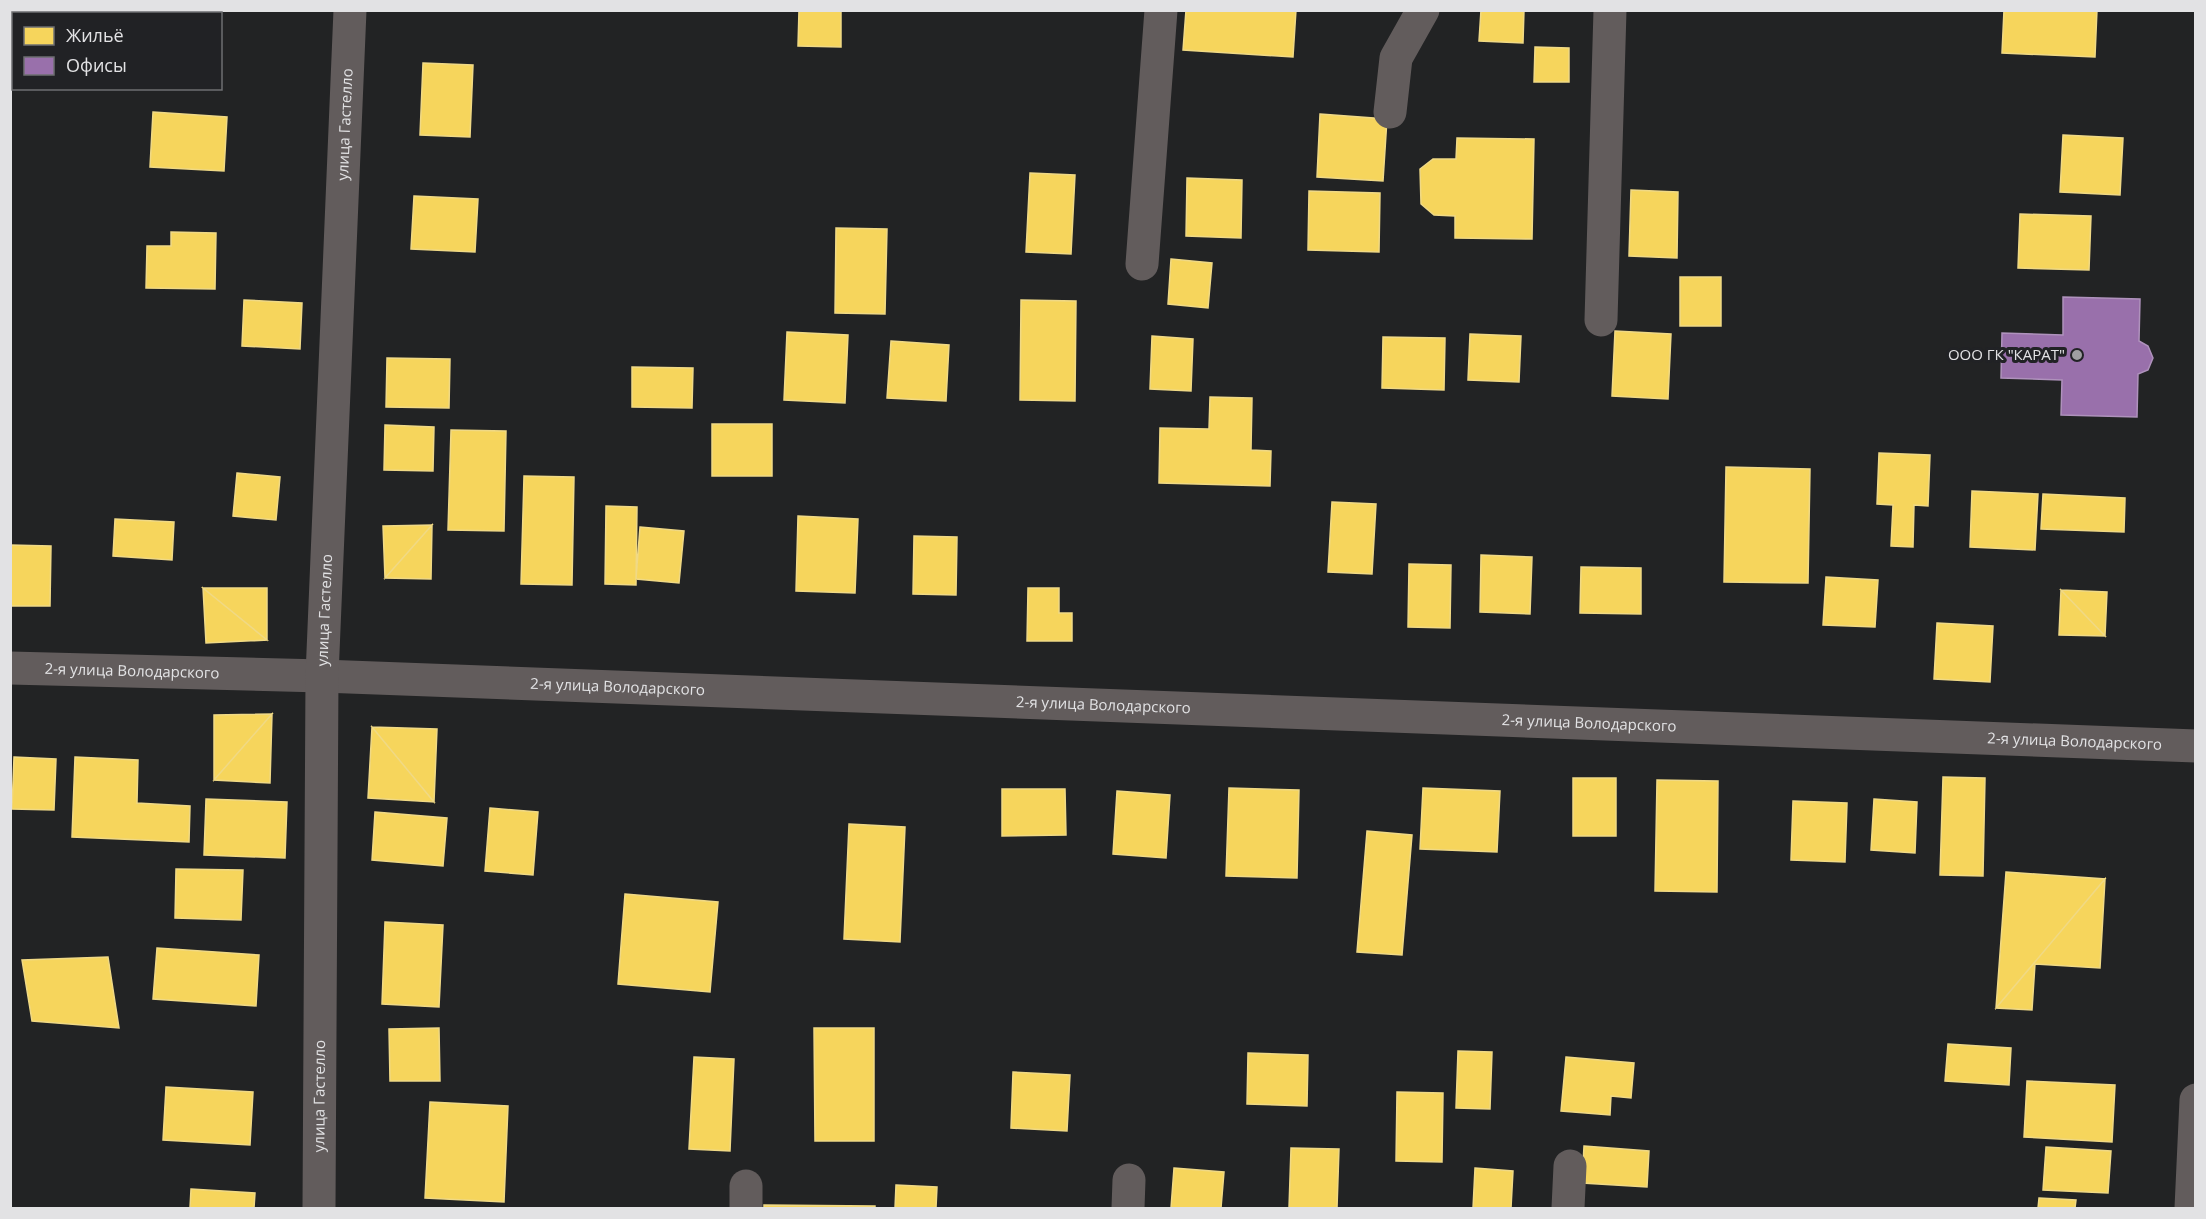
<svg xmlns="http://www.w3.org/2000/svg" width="2206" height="1219" viewBox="0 0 2206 1219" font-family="'Open Sans',sans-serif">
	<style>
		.homes { fill: #f6d55c; stroke: #f0d985; stroke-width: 1.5 }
		.offices { fill: #9970ab; stroke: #af92bc; stroke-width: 1.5 }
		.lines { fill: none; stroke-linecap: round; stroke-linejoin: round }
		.minor { stroke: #625c5c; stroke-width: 33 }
		.poi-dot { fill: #9f9fa1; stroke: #212225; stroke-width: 2 }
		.labels { text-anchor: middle; stroke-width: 6; stroke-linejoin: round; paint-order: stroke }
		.street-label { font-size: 15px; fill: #e2e2e4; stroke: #212225 }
		.poi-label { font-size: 15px; fill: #e2e2e4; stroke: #212225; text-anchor: end }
	</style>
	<rect width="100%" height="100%" fill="#222324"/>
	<path class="homes" d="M130,10H202V14H130Z
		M799,10H841V47L798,46Z
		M1186,10H1296L1293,57L1183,50Z
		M1481,10H1524L1523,43L1479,41Z
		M2004,10H2097L2095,57L2002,53Z
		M1535,47L1569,48V82H1534Z
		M423,63L473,65L470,137L420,135Z
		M153,112L227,117L224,171L150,167Z
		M1320,114L1387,119L1383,181L1317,177Z
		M2063,135L2123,138L2120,195L2060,192Z
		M1457,138L1534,139L1532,239L1455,238V216L1434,215L1421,204L1420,169L1433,159H1456Z
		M1030,173L1075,175L1071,254L1026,252Z
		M1187,178L1242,180L1241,238L1186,236Z
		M1631,190L1678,192L1677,258L1629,256Z
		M1309,191L1380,193L1379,252L1308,250Z
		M414,196L478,199L475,252L411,249Z
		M2020,214L2091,216L2089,270L2018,268Z
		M836,228L887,229L885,314L835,313Z
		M171,232L216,233L215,289L146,288L147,246H171Z
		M1171,259L1212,263L1208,308L1168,304Z
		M1680,277H1721V326H1680Z
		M244,300L302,303L300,349L242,346Z
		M1021,300L1076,301L1075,401L1020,400Z
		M1615,331L1671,334L1668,399L1612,396Z
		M787,332L848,335L845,403L784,400Z
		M1470,334L1521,336L1519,382L1468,380Z
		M1152,336L1193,339L1191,391L1150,389Z
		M1383,337L1445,338L1444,390L1382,388Z
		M891,341L949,345L946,401L887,398Z
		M387,358L450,359L449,408L386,407Z
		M632,367L693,368L692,408L632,407Z
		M1210,397L1252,398L1251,450L1271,451L1270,486L1159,483L1160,428L1209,429Z
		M712,424H772V476H712Z
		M385,425L434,427L433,471L384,470Z
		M451,430L506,431L504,531L448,530Z
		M1879,453L1930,455L1928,506L1914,505L1913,547L1891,546L1893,505L1877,504Z
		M1726,467L1810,469L1808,583L1724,582Z
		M237,473L280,477L276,520L233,516Z
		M524,476L574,477L572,585L521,584Z
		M1972,491L2038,494L2035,550L1970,547Z
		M2043,494L2125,498L2124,532L2041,529Z
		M1332,502L1376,504L1372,574L1328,572Z
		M606,506L637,507L636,585L605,584Z
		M798,516L858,519L855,593L796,591Z
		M115,519L174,522L172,560L113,556Z
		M432,525L431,579L385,578Z
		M432,525L385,578L383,526Z
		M640,527L684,531L679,583L636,579Z
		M914,536L957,537L956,595L913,594Z
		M10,545L51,546L50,606H10Z
		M1481,555L1532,557L1530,614L1480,612Z
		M1409,564L1451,565L1450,628L1408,627Z
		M1581,567L1641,568V614L1580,613Z
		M1826,577L1878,580L1875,627L1823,625Z
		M203,588H267V640Z
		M203,588L267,640L206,643Z
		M1028,588H1059V613H1072V641H1027Z
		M2061,590L2107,592L2105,636Z
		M2061,590L2105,636L2059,635Z
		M1937,623L1993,626L1990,682L1934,679Z
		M272,714L214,780V715Z
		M272,714L270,783L214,780Z
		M372,727L437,729L434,802Z
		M372,727L434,802L368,798Z
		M14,757L56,759L54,810L12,809Z
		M75,757L138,760L137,803L190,806L189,842L72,837Z
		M1943,777L1985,778L1983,876L1940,875Z
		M1573,778H1616V836H1573Z
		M1657,780L1718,781L1717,892L1655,891Z
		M1229,788L1299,790L1297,878L1226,876Z
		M1423,788L1500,791L1497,852L1420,849Z
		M1002,789H1065L1066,835L1002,836Z
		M1117,791L1170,795L1166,858L1113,854Z
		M206,799L287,802L285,858L204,855Z
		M1874,799L1917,802L1915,853L1871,850Z
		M1793,801L1847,803L1845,862L1791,860Z
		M490,808L538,812L533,875L485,871Z
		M375,812L447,818L443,866L372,860Z
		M849,824L905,827L900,942L844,939Z
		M1367,831L1412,835L1402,955L1357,952Z
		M176,869L243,870L241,920L175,918Z
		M2006,872L2105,879L1996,1008Z
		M2105,879L2100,968L2035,964L2032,1010L1996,1008Z
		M625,894L718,902L710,992L618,984Z
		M385,922L443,925L439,1007L382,1004Z
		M157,948L259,955L256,1006L153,999Z
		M108,957L119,1028L32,1021L22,960Z
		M439,1028L440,1081H390L389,1029Z
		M814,1028H874V1141H815Z
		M1948,1044L2011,1048L2009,1085L1945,1081Z
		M1458,1051L1492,1052L1490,1109L1456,1108Z
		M1248,1053L1308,1055L1307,1106L1247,1104Z
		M694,1057L734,1059L730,1151L689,1149Z
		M1566,1057L1634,1063L1631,1098L1611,1096L1610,1115L1561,1111Z
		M1013,1072L1070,1075L1067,1131L1011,1128Z
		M2027,1081L2115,1085L2112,1142L2024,1137Z
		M166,1087L253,1092L250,1145L163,1140Z
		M1397,1092L1443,1093L1442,1162L1396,1161Z
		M430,1102L508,1106L504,1202L425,1198Z
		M1584,1146L1649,1151L1647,1187L1582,1183Z
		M2046,1147L2111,1151L2108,1193L2043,1190Z
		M1291,1148L1339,1149L1337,1208H1289Z
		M1174,1168L1224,1172L1221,1208H1171Z
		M1475,1168L1513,1171L1511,1208H1473Z
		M896,1185L937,1187L936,1208H895Z
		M191,1189L255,1193L254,1208H190Z
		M2039,1198L2076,1200L2075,1208H2038Z
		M764,1205L875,1206V1208H764Z"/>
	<path class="offices" d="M2063,297L2140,299L2139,341L2148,346L2153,358L2148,370L2138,374L2137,417L2061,415L2062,380L2001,378L2002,333L2063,335Z"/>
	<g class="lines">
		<g class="minor">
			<path d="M1390,112L1396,58L1423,10"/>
			<path d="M1142,264L1161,10"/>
			<path d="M1601,320L1610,10"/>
			<path id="s1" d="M10,668L322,676L2196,746"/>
			<path d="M746,1186V1208"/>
			<path id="s2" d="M319,1208L322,676L350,10"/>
			<path d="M1128,1208L1129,1180"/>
			<path d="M1568,1208L1570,1166"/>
			<path d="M2191,1208L2196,1100"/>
		</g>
	</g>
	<circle class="poi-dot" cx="2077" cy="355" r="6"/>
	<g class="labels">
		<g class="street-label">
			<text dy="5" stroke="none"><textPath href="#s2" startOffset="1084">улица Гастелло</textPath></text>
			<text dy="5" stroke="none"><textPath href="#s2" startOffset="598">улица Гастелло</textPath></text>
			<text dy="5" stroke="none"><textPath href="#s1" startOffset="122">2-я улица Володарского</textPath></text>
			<text dy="5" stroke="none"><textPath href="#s1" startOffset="608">2-я улица Володарского</textPath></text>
			<text dy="5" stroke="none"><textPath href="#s1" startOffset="1094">2-я улица Володарского</textPath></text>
			<text dy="5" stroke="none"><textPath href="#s1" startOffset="1580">2-я улица Володарского</textPath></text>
			<text dy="5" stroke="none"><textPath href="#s1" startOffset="2066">2-я улица Володарского</textPath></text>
			<text dy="5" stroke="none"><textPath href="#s2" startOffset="112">улица Гастелло</textPath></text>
		</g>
		<g class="poi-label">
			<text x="2065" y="360">ООО ГК "КАРАТ"</text>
		</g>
	</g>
	<rect width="2206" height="1219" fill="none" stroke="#e2e2e4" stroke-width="24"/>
	<rect x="12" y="12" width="210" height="78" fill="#212225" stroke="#6e6f71" stroke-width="1.5"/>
	<rect x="24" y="27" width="30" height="18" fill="#f6d55c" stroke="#6e6f71" stroke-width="1.5"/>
	<text x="66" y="42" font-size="18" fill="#e2e2e4">Жильё</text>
	<rect x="24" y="57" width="30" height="18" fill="#9970ab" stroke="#6e6f71" stroke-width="1.5"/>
	<text x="66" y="72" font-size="18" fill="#e2e2e4">Офисы</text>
</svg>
